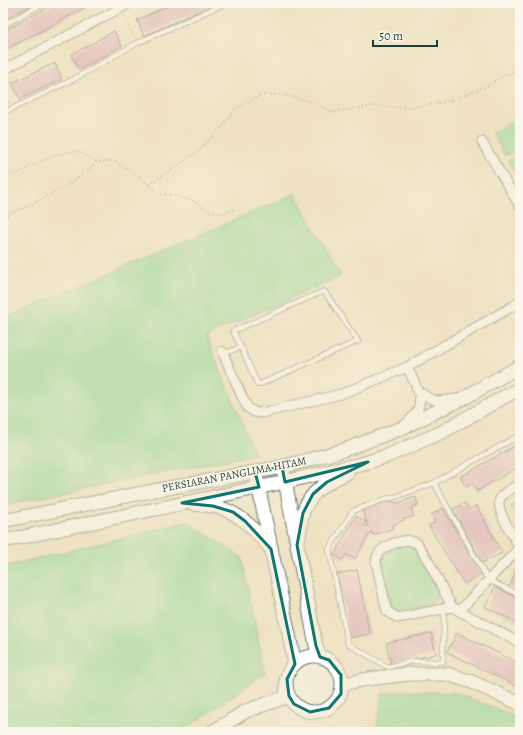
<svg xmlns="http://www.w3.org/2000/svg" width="523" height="735" viewBox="0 0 523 735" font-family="Alegreya,serif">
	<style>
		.green { fill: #87da9b; stroke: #538c68 }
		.building { fill: #d9a3bb }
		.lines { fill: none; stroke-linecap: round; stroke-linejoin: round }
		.lane-casing { stroke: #677766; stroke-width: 6 }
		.street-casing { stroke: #677766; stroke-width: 11 }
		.secondary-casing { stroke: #677766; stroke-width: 15 }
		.path { stroke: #677766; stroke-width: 1.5; stroke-dasharray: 1 3; stroke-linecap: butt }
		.lane { stroke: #fff; stroke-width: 4.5 }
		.street { stroke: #fff; stroke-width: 9 }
		.secondary { stroke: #fff; stroke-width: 13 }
		.marked { fill: none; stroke: #0f766e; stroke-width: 3; stroke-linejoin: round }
		.labels { text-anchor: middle; stroke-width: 3; stroke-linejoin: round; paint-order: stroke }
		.street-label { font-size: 11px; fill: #1f3d34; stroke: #fbf7ec }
	</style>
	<rect width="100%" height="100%" fill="#fbf7ec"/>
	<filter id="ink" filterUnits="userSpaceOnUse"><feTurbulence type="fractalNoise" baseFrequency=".025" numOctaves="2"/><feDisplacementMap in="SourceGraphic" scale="8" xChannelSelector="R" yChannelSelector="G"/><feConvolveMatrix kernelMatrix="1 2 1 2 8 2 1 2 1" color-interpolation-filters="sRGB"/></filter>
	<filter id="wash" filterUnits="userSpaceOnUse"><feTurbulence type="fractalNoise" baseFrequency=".012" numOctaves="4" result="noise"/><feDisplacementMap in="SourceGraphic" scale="16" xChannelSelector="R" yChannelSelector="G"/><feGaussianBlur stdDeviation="0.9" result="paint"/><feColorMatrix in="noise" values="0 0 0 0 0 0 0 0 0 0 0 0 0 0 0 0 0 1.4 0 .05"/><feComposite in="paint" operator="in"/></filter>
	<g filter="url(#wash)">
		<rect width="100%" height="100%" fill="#eee2c3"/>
		<path class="green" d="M520,117V147L505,156L492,133Z
			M520,154V181L508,161Z
			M295,194L341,276L206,336L255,454L3,505V319Z
			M520,501V522L511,506Z
			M187,522L242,558L265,673L181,732H3V567Z
			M404,545H409L414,549L437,589V598L433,604L401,611L392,609L389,605L380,564C384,552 392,547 404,545Z
			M403,691L457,693L506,713L520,719V732H376L382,694Z"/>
		<g id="blocks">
			<path class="building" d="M3,3H35L3,20Z
				M57,3H94L3,51V31Z
				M174,3H216L144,36L137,20Z
				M114,31L122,46L79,70L71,55Z
				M55,63L62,79L20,99L12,83Z
				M520,443V466L477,491L472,483L466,487L460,477Z
				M416,497L418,505L411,508L414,516L403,520L393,525L394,528L373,535L371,531L355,559L346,554L343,560L334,555L356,516L366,522L364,525L368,527L362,508L380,504L385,500L398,503Z
				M465,503L469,510L476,505L502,553L482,563L453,509Z
				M443,508L482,574L464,584L429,526L435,522L431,515Z
				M518,567L520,568V593L509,587Z
				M357,570L370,634L349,638L337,574Z
				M495,587L520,599V624L485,607Z
				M431,633L436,654L391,664L386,643Z
				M457,633L520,664V688L447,652Z"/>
		</g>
	</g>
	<g filter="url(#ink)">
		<use href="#blocks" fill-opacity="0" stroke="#677766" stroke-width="1"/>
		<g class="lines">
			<g class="lane-casing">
				<path id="lane" d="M3,25L45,3
					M3,113L74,79L137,43L226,3
					M223,354L241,347L233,331L324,291L358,341L258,385L241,347
					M434,483L488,580L520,595
					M444,609L443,662L412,661L388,667L348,644L329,549L353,511L385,499L395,497L434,483L520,435"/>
			</g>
			<g class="street-casing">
				<path id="street" d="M3,70L130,3
					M482,142L520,206
					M222,351L243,399L248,408L254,412L262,413L341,394L388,375L407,367L520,302
					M419,392C433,402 438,402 455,399
					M406,424C409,420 416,415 418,409C424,396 412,378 407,367
					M520,484C513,488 503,492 500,499C495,509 514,538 520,547
					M407,540L417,543L430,564L452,607L398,618L387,611L385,603L376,562C376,561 377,556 378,555C383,545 397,542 407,540Z
					M454,608L520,643
					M459,611L520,547"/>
			</g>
			<g class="secondary-casing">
				<path id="secondary" d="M284,475L316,646L320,657
					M257,480L295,664
					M195,504C201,505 208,505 214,506C239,512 254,528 270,548
					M3,521L152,491L282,467L344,450L402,428L464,398L520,366
					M299,537C300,529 301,520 303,512C312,489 326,483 347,473
					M3,541L285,482L368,462L387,456L442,432L520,388
					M286 684a28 28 0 1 1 56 0a28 28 0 1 1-56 0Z
					M343,684L368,679L408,674H447L472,682L520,704
					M212,732L246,711L289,696"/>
			</g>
			<path class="path" d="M123,15L134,37
				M3,91L9,103
				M3,176L21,172L37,163L59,154L78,151L97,162
				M148,185L197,152L223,126L235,109L261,95H283L314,102L330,112L347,110L374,106L408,108L449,101L485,87L514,70L520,68
				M3,217L40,200L65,186L89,170L97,162L113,161L130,170L159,193L179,197L196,202L209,211L221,213L234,210"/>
			<use href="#lane" class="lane"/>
			<use href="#street" class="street"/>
			<use href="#secondary" class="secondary"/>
		</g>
	</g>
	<path d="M0 0H523V735H0ZM368,462L327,482L313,494L303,513L297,545L316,646L320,657L329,660L341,675V694L329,708L310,712L294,704L289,696L287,679L295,664L271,549L245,521L233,512L213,506L182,503L259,487L255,472L282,467L285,482Z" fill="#eee2c3" fill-opacity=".55" fill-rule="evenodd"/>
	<path class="marked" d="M368,462L327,482L313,494L303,513L297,545L316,646L320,657L329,660L341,675V694L329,708L310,712L294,704L289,696L287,679L295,664L271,549L245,521L233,512L213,506L182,503L259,487L255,472L282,467L285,482Z"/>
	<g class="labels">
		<g class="street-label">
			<text transform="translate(234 474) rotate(-11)" y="4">PERSIARAN PANGLIMA HITAM</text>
		</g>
	</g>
	<rect width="523" height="735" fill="none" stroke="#fbf7ec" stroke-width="16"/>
	<path d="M373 40v6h64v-6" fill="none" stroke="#1f3d34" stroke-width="2"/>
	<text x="379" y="40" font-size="12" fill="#1f3d34" stroke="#fbf7ec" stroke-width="3" paint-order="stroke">50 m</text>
</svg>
